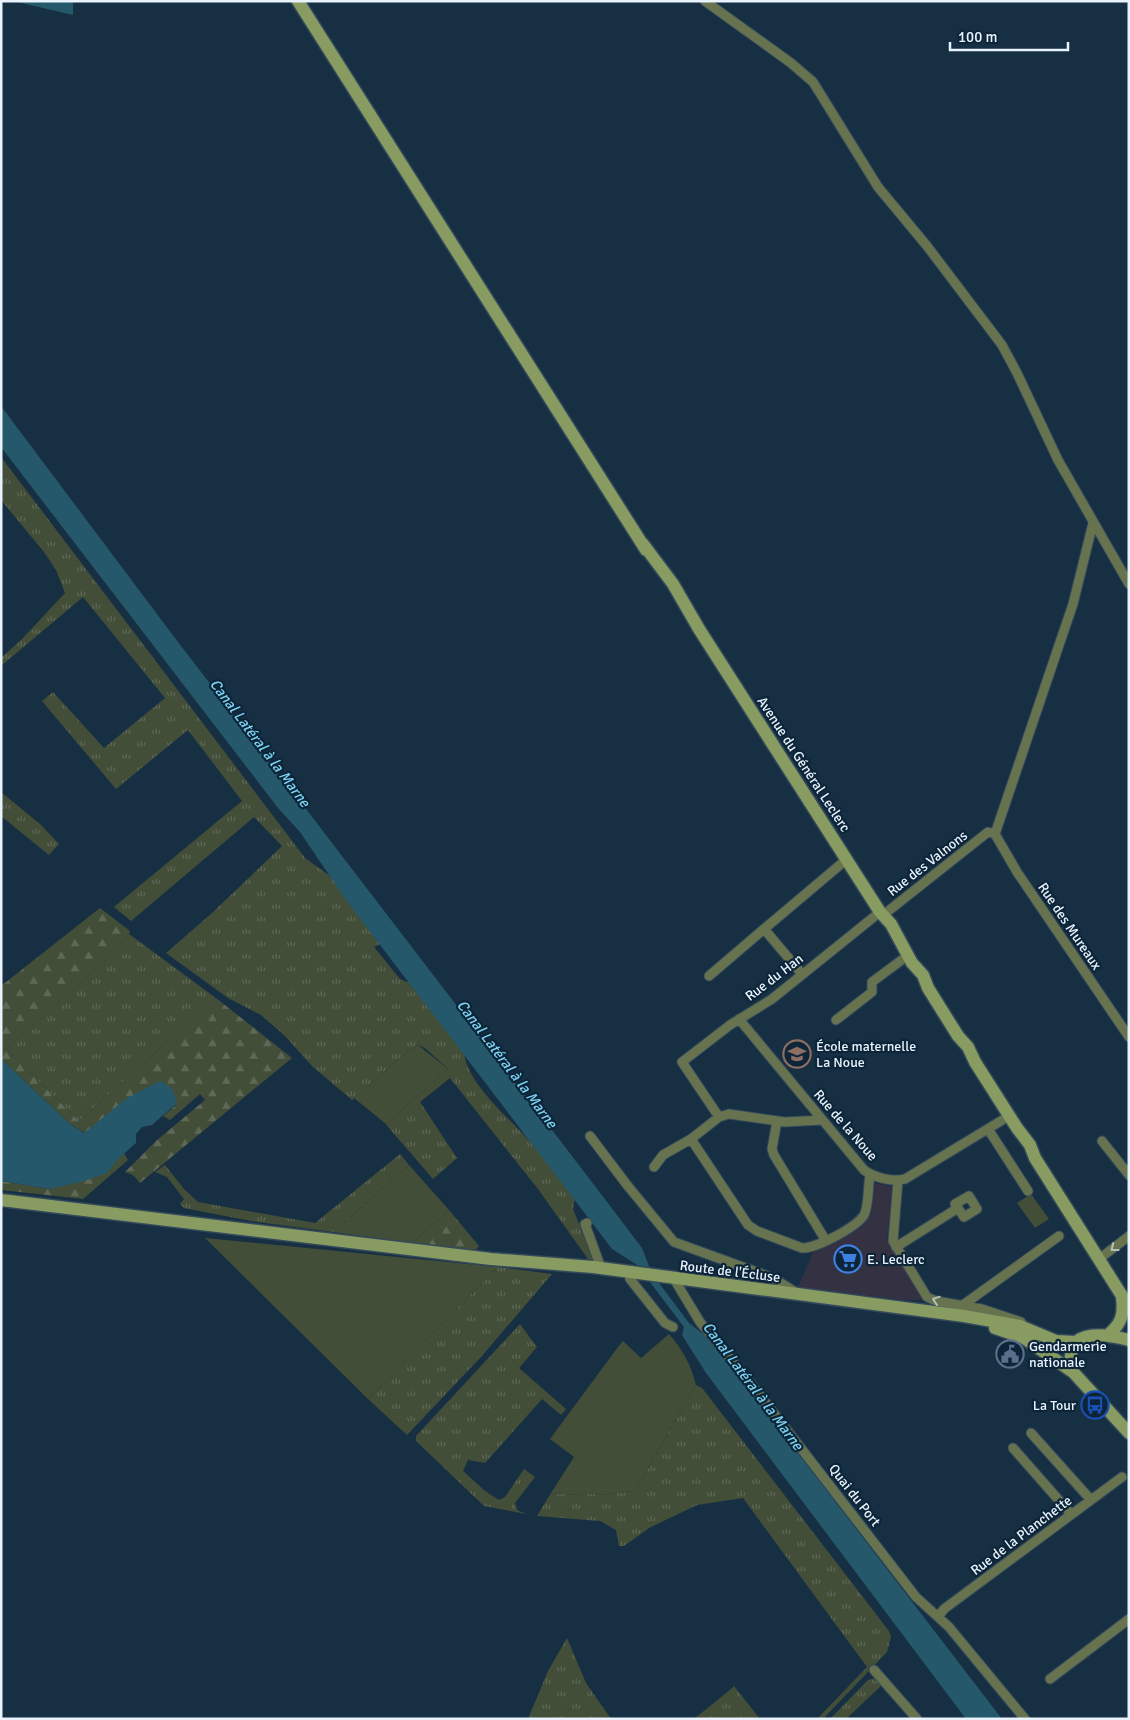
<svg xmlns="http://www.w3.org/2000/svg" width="1130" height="1720" viewBox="0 0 1130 1720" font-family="Signika,sans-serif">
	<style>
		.commercial { fill: #343142 }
		.grass { fill: url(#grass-tufts) }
		.forest { fill: url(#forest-firs) }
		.garden { fill: #434e38 }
		.water { fill: #24586a }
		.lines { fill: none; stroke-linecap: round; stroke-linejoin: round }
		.minor-casing { stroke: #344a5c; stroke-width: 11 }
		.secondary-casing { stroke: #344a5c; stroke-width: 15 }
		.minor { stroke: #67734f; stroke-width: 9 }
		.secondary { stroke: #889b61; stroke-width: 12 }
		.oneway { stroke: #b4c0b8 }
		.labels { text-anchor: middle; stroke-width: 4.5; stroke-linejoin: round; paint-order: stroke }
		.street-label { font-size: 14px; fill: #e8f3fe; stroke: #0d2538 }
		.poi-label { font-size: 14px; fill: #e8f3fe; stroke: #0d2538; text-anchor: start }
		.water-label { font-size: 15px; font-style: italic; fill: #7dd1f0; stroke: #0d2538 }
	</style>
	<defs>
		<pattern id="grass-tufts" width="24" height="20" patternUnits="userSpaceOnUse" patternTransform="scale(1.25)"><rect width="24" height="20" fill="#434e38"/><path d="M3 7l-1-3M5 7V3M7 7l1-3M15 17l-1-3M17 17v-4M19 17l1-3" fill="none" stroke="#5e6856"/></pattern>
		<pattern id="forest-firs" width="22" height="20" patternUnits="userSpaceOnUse" patternTransform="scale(1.25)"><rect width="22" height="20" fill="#434e38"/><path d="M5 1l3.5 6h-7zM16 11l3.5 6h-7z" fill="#5e6856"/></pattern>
	</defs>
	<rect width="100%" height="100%" fill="#172f42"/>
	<path class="commercial" d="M875,1183L892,1187L887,1239L924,1300H904L798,1287L813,1252L871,1215Z"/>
	<path class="grass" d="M1,457L305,858L330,876L380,944L374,947L400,979L410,983L464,1054C469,1087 514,1122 535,1147C549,1164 562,1182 575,1199L573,1209L594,1261L588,1259L538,1189L450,1078L420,1102L457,1158L433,1179L389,1128L386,1124L448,1069L425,1048L418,1045L401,1057L352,1100L313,1067L285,1036L261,1015L228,998L166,953L212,913L282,846L254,817L131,921L114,907L242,801L188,730L116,789L42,701L53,692L104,748L165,698L83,597L1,666V658L22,639L65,593L56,570L44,552L1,500Z
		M1,792L40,824L59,844L49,855L1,816Z
		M129,934L216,998L79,1121L6,1049L114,953Z
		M400,1154L409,1165L333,1232L251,1221L184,1208L180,1204L184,1199L167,1177L155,1172L165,1165L184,1189L198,1202L315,1223Z
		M498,1267L552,1274L481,1357L407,1435L368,1399Z
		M520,1324L537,1347L519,1368L566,1409L561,1415L542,1399L485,1463L468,1460L463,1471L485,1491L499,1500L505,1497L524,1469L535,1477L515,1503L517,1510L526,1514L484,1506L416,1441V1436Z
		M696,1385L702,1388L889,1631L891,1637L887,1652L823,1719H817L867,1667L743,1498L697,1505L649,1528L624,1546H619L616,1530L600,1521L537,1516L551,1493L578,1495L585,1493L602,1495L635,1491Z
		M567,1638L586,1683L611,1719H528L548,1671Z
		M875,1678L881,1686L846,1719H830L868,1680Z
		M734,1686L760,1719H694L731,1689Z"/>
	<path class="forest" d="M100,908L130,931L129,934L114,953L6,1049L79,1121L216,998L292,1058L140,1183L133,1175L125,1172L157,1140L205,1100L200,1094L170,1120L163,1116L176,1105L85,1133L70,1124L1,1059V986Z
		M124,1153L128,1160L83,1199L1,1190V1181L50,1189L117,1160Z
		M449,1210L479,1246L475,1251L412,1243Z"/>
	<path class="garden" d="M418,1045L448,1069L386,1124L354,1098L401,1057Z
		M409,1165L449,1210L412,1243L333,1232Z
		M1031,1194L1049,1219L1035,1228L1017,1203Z
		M205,1238L498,1267L368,1399Z
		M669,1334C683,1350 691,1365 696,1385L635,1491L602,1495L586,1493L578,1495L551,1493L574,1457L550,1439L618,1347L623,1341L641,1358Z"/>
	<path class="water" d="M13,1H73V15Z
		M1,406L175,638L598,1190L642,1248L649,1266L659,1283L689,1323L712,1341L1002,1719H966L963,1715L706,1373L682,1335L684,1327L637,1265L612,1249L348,903L300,832L278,808L1,447Z
		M1,1059L70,1124L84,1133L127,1098L160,1081C171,1086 176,1092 176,1104L152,1125L142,1127L136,1134V1143L117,1160L107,1173L84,1181L50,1189L1,1181Z"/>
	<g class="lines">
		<g class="minor-casing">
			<path id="minor" d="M705,1L791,63L813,82L878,187L927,246L1002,345L1017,373L1058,460L1129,584
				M995,834L1073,604L1093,523
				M882,916L988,832L995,834L1017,872L1129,1037
				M802,974L764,929L847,859
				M709,976L764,929
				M739,1019L864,1170C875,1178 892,1182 905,1179L1009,1116
				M836,1020L872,992V982L907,956
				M719,1117L682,1062L730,1025L772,999L880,912
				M822,1120L785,1122L729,1114L719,1117L691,1139L748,1225L757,1231L802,1248C815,1249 860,1226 865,1213C869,1201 868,1186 870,1174
				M777,1121L772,1149L774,1155L826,1241
				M988,1129L1028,1191
				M590,1136L627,1185L674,1242L773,1278L797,1293
				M1102,1141L1129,1175
				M654,1167L663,1155L691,1139
				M898,1180L893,1241L927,1297L936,1301L982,1309L1021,1322
				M969,1196L977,1209L964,1217L955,1204Z
				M587,1223L585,1224L601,1268
				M896,1247L958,1208
				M1099,1259L1129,1236
				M629,1272L630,1279L665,1323L673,1327
				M674,1279L700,1322L749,1381L916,1597L949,1627L1025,1719
				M963,1305L1059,1236
				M1031,1433L1091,1500
				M1013,1448L1071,1514
				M938,1617L944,1609L1122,1477
				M874,1670L917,1719
				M1050,1679L1129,1619"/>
		</g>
		<g class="secondary-casing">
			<path id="secondary" d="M298,1L646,550
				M643,544L673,584L699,629L880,912L891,924L912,963L923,975L928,988L958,1036L968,1047L975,1062L1017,1128L1030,1145L1035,1158L1129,1307
				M1,1200L491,1259L593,1267L964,1316L1020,1326L1056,1341L1075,1342
				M995,1328L1024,1338L1073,1372
				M1108,1335C1122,1323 1124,1315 1122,1297
				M1129,1340C1099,1332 1061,1329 1073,1372L1129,1433"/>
		</g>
		<use href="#minor" class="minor"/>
		<use href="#secondary" class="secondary"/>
	</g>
	<defs><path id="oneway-chevron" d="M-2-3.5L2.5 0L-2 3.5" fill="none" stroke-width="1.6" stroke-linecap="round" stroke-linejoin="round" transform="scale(1.25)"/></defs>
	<g class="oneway">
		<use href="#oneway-chevron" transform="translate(1114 1248) rotate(142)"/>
		<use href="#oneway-chevron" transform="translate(936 1300) rotate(-161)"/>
	</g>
	<defs>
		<g id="school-ring" transform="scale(1.4375)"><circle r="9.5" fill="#0d2538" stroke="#8d6e63" stroke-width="1.5"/><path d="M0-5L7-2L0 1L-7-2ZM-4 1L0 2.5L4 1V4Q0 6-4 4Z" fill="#8d6e63"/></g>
		<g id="supermarket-ring" transform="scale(1.4375)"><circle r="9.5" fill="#0d2538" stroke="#3f7fe0" stroke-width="1.5"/><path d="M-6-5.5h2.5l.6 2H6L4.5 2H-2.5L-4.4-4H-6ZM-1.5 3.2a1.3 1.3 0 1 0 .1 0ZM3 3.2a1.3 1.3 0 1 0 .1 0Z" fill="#3f7fe0"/></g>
		<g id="civic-ring" transform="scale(1.4375)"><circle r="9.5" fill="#0d2538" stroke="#5c6f8a" stroke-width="1.5"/><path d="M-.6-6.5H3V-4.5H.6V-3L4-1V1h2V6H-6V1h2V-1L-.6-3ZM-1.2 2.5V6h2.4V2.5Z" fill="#5c6f8a"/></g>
		<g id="bus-ring" transform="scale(1.4375)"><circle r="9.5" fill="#0d2538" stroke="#1a4fb4" stroke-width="1.5"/><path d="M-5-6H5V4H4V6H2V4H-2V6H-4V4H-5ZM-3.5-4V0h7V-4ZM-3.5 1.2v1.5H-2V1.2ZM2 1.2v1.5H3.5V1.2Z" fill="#1a4fb4"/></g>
	</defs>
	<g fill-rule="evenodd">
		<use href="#school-ring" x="797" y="1054"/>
		<use href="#supermarket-ring" x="848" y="1259"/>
		<use href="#civic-ring" x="1010" y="1354"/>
		<use href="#bus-ring" x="1095" y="1405"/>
	</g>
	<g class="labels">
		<g class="street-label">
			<text transform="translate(804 764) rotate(57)" y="5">Avenue du Général Leclerc</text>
			<text transform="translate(927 863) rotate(-38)" y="5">Rue des Valnons</text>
			<text transform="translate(1070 926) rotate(56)" y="5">Rue des Mureaux</text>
			<text transform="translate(774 977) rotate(-37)" y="5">Rue du Han</text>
			<text transform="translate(846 1125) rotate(49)" y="5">Rue de la Noue</text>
			<text transform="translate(730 1271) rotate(7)" y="5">Route de l'Écluse</text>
			<text transform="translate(855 1495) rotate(52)" y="5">Quai du Port</text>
			<text transform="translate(1021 1535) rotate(-37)" y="5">Rue de la Planchette</text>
		</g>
		<g class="poi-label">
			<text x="816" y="1051">École maternelle<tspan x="816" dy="16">La Noue</tspan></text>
			<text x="867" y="1264">E. Leclerc</text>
			<text x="1029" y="1351">Gendarmerie<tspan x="1029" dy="16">nationale</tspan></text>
			<text x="1076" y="1410" text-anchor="end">La Tour</text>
		</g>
		<g class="water-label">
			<text transform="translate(260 743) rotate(53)" y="5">Canal Latéral à la Marne</text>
			<text transform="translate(507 1064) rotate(53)" y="5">Canal Latéral à la Marne</text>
			<text transform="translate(753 1386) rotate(53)" y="5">Canal Latéral à la Marne</text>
		</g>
	</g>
	<rect width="1130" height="1720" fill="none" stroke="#e8f3fe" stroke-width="5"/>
	<path d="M950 42v8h118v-8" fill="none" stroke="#e8f3fe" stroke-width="2.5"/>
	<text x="958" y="42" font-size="15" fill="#e8f3fe" stroke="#0d2538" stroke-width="4" paint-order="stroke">100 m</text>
</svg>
